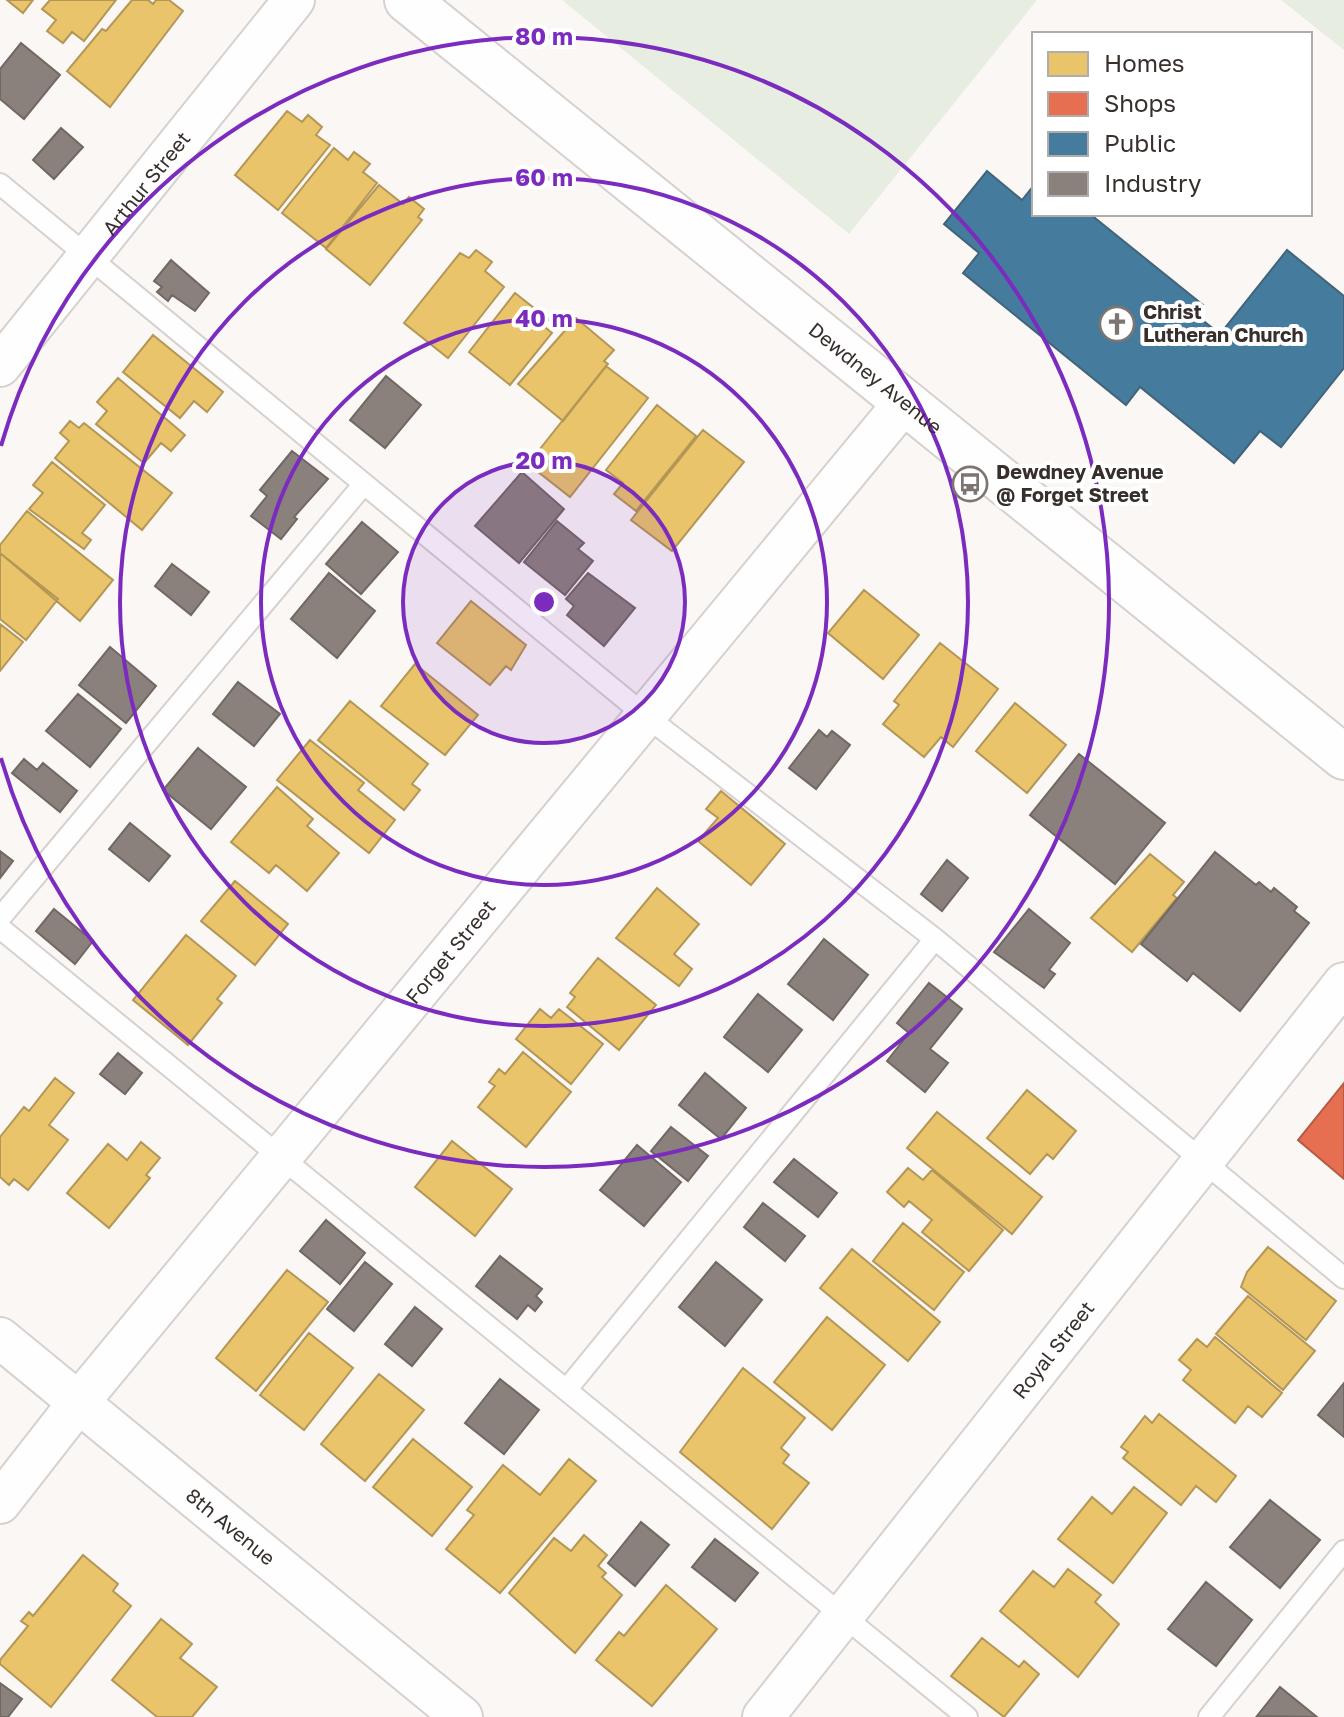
<svg xmlns="http://www.w3.org/2000/svg" width="1344" height="1717" viewBox="0 0 1344 1717" font-family="'Golos Text',sans-serif">
	<style>
		.green { fill: #e7eee1 }
		.homes { fill: #e9c46a; stroke: #b49757; stroke-width: 2 }
		.shops { fill: #e76f51; stroke: #b25c46; stroke-width: 2 }
		.public { fill: #457b9d; stroke: #41647b; stroke-width: 2 }
		.industry { fill: #8a817c; stroke: #716864; stroke-width: 2 }
		.lines { fill: none; stroke-linecap: round; stroke-linejoin: round }
		.service-casing { stroke: #d6d1ce; stroke-width: 24 }
		.minor-casing { stroke: #d6d1ce; stroke-width: 44 }
		.secondary-casing { stroke: #d6d1ce; stroke-width: 48 }
		.service { stroke: #fefefe; stroke-width: 20 }
		.minor { stroke: #fefefe; stroke-width: 40 }
		.secondary { stroke: #fefefe; stroke-width: 44 }
		.ring { fill: none; stroke: #7b2cbf; stroke-width: 4 }
		.labels { text-anchor: middle; stroke-width: 8; stroke-linejoin: round; paint-order: stroke }
		.street-label { font-size: 20px; fill: #372f2c; stroke: #fff }
		.poi-label { font-size: 20px; font-weight: bold; fill: #372f2c; stroke: #fff; text-anchor: start }
		.centre { fill: #7b2cbf; stroke: #fff; stroke-width: 4 }
		.ring-label { font-size: 24px; text-anchor: middle; font-weight: bold; fill: #7b2cbf; stroke: #fff; stroke-width: 8; stroke-linejoin: round; paint-order: stroke }
	</style>
	<rect width="100%" height="100%" fill="#fbf7f5"/>
	<path class="green" d="M562,0H1037L849,234Z
		M1281,0H1344V50Z"/>
	<path class="homes" d="M7,0H33L23,13Z
		M50,0H116L84,41L72,32L63,43L47,31L56,20L42,9Z
		M132,0H148L153,4L156,0H169L183,11L110,107L67,71L102,29L106,31Z
		M287,111L302,122L308,115L322,127L316,135L330,145L278,210L235,175Z
		M334,148L348,160L354,152L370,164L363,172L377,183L326,248L282,213Z
		M379,185L403,204L409,197L424,209L418,217L422,220L370,285L326,249Z
		M476,250L492,262L485,271L504,287L448,358L404,323L460,253L469,258Z
		M515,293L539,312L534,318L552,333L510,385L469,352Z
		M576,318L614,350L604,361L608,364L563,421L518,384Z
		M153,335L223,392L207,412L194,401L180,418L123,372Z
		M606,366L648,398L570,497L528,464Z
		M118,378L185,435L171,451L161,443L144,463L96,424L107,411L97,402Z
		M657,405L696,436L636,511L614,494L623,483L606,470Z
		M70,421L79,428L84,423L172,493L142,530L55,458L69,441L60,433Z
		M703,430L744,462L672,551L631,520Z
		M52,462L105,505L82,533L91,540L84,549L29,509L43,493L33,485Z
		M27,511L113,580L80,621L0,553V545Z
		M0,553L58,599L26,640L0,619Z
		M864,590L919,635L883,679L828,633Z
		M471,601L526,645L511,670L506,666L490,685L437,643Z
		M0,624L23,642L0,671Z
		M940,643L998,689L953,747L941,737L924,757L883,724L899,705L894,701Z
		M415,664L478,715L445,755L381,706Z
		M350,701L428,764L412,784L420,790L404,810L318,740Z
		M1015,703L1066,745L1027,793L976,751Z
		M310,740L364,783L358,790L395,820L369,853L277,780Z
		M277,787L313,819L307,826L339,853L307,891L276,865L269,873L231,842Z
		M721,791L785,844L751,885L698,841L718,818L706,809Z
		M1150,854L1184,882L1173,895L1177,898L1132,952L1091,918Z
		M235,881L288,924L255,965L201,921Z
		M657,888L699,924L674,954L692,969L679,986L616,938Z
		M186,935L236,976L217,999L222,1003L188,1045L133,1000Z
		M598,958L656,1005L619,1050L567,1007L575,997L570,993Z
		M540,1009L551,1018L559,1009L603,1044L571,1084L516,1039Z
		M523,1052L571,1092L526,1147L478,1107L495,1086L489,1082L499,1069L505,1074Z
		M55,1078L74,1093L49,1125L68,1140L28,1190L14,1179L9,1185L0,1177V1137L24,1107L29,1111Z
		M1027,1090L1076,1131L1053,1159L1047,1154L1030,1174L987,1138Z
		M937,1112L1042,1197L1012,1234L907,1148Z
		M452,1141L512,1189L475,1236L415,1187Z
		M141,1142L160,1158L146,1175L150,1178L109,1228L67,1193L108,1144L127,1160Z
		M908,1168L923,1180L932,1170L1003,1230L969,1271L922,1232L932,1220L909,1201L904,1207L887,1192Z
		M903,1223L964,1272L934,1310L873,1261Z
		M1268,1247L1336,1301L1306,1340L1241,1287L1247,1272Z
		M852,1249L940,1322L908,1361L820,1288Z
		M287,1270L328,1302L256,1391L216,1358Z
		M1248,1296L1315,1351L1283,1390L1216,1334Z
		M827,1317L885,1365L832,1430L774,1382Z
		M309,1333L353,1368L304,1430L260,1395Z
		M1215,1337L1282,1393L1262,1417L1248,1406L1235,1423L1183,1380L1191,1370L1179,1360L1197,1339L1207,1347Z
		M743,1368L805,1418L781,1448L789,1455L783,1463L809,1483L772,1529L680,1452Z
		M379,1374L424,1410L365,1481L321,1444Z
		M1159,1414L1236,1476L1216,1502L1196,1486L1181,1505L1123,1458L1128,1452L1121,1447L1145,1416L1152,1423Z
		M413,1439L472,1487L432,1536L373,1487Z
		M569,1459L596,1481L500,1593L446,1549L474,1515L467,1510L503,1465L540,1495Z
		M1134,1487L1167,1513L1113,1583L1058,1539L1092,1497L1112,1514Z
		M584,1535L607,1555L598,1566L606,1573L602,1577L622,1595L575,1653L509,1593L554,1538L571,1551Z
		M83,1555L118,1584L113,1591L131,1606L51,1707L0,1664V1660L28,1626L21,1621L29,1612L33,1616Z
		M1068,1569L1101,1595L1095,1602L1119,1624L1078,1677L1000,1611L1033,1571L1054,1587Z
		M666,1585L717,1629L652,1706L596,1660L619,1632L624,1636Z
		M161,1619L192,1644L180,1658L217,1687L192,1717H157L112,1680Z
		M982,1638L1019,1667L1024,1661L1039,1674L1004,1717L951,1676Z"/>
	<path class="shops" d="M1344,1083V1179L1298,1140Z"/>
	<path class="public" d="M987,171L1022,200L1034,185V214H1090L1203,305L1196,315L1220,334L1287,250L1344,296V368L1281,447L1260,431L1234,463L1140,387L1126,405L963,273L979,253L944,224Z"/>
	<path class="industry" d="M21,43L60,75L24,119L0,99V69Z
		M61,128L83,147L54,179L33,160Z
		M171,260L209,293L195,311L172,295L168,301L157,292L162,287L154,281Z
		M386,376L421,405L385,448L350,420Z
		M292,451L328,479L294,517L297,519L281,539L251,516L267,496L260,490Z
		M522,472L564,509L519,563L475,526Z
		M557,521L584,543L578,549L593,561L565,595L524,562Z
		M362,522L398,552L361,594L326,564Z
		M172,564L209,592L191,615L155,586Z
		M329,573L375,611L337,658L291,619Z
		M588,573L635,608L604,646L567,615L574,606L566,599Z
		M110,647L156,686L126,723L79,685Z
		M238,682L280,714L254,746L213,714Z
		M78,694L121,729L90,767L46,731Z
		M819,730L827,737L832,731L850,745L816,789L789,768Z
		M198,748L246,787L211,829L163,790Z
		M1079,754L1165,823L1115,884L1030,815Z
		M24,759L37,770L43,763L77,791L60,812L12,773Z
		M130,823L170,856L149,881L109,849Z
		M0,851L13,861L0,878Z
		M1215,852L1256,885L1259,882L1271,892L1274,888L1297,907L1294,911L1309,923L1240,1011L1193,973L1187,981L1141,944Z
		M947,860L968,878L942,911L921,894Z
		M54,909L93,941L75,964L36,931Z
		M1029,909L1070,943L1049,970L1055,974L1044,988L994,952Z
		M824,939L868,975L833,1020L788,984Z
		M929,983L962,1009L930,1049L948,1063L925,1092L887,1061L909,1033L897,1023Z
		M758,994L802,1030L768,1072L724,1037Z
		M118,1053L142,1073L125,1094L100,1074Z
		M705,1073L746,1108L721,1139L679,1105Z
		M671,1127L708,1156L688,1181L651,1151Z
		M637,1145L681,1182L644,1226L600,1190Z
		M794,1159L837,1193L818,1217L774,1182Z
		M763,1203L805,1236L785,1261L744,1227Z
		M326,1220L365,1253L340,1284L300,1251Z
		M500,1256L542,1289L536,1296L542,1302L535,1311L528,1305L517,1319L476,1286Z
		M365,1262L392,1284L354,1331L327,1309Z
		M716,1262L762,1300L725,1346L679,1307Z
		M415,1307L442,1329L412,1366L385,1344Z
		M500,1379L539,1410L504,1454L465,1423Z
		M1344,1383V1437L1318,1415Z
		M1270,1500L1320,1540L1280,1588L1230,1547Z
		M641,1522L669,1545L635,1586L608,1563Z
		M715,1539L758,1573L735,1601L692,1567Z
		M1206,1582L1252,1620L1216,1666L1168,1629Z
		M0,1683L22,1699L8,1717H0Z
		M1280,1687L1317,1717L1257,1716Z"/>
	<g class="lines">
		<g class="service-casing">
			<path id="service" d="M0,184L647,717L935,939L1344,1278
				M0,918L363,485
				M0,928L967,1717
				M567,1389L935,939
				M1209,1717L1344,1551"/>
		</g>
		<g class="minor-casing">
			<g id="minor">
				<path id="s1" d="M0,366L294,0"/>
				<path id="s2" d="M0,1338L462,1717"/>
				<path id="s3" d="M0,1503L78,1403L904,403"/>
				<path id="s4" d="M763,1717L1344,983"/>
			</g>
		</g>
		<g class="secondary-casing">
			<g id="secondary">
				<path id="s5" d="M407,0L1344,757"/>
			</g>
		</g>
		<use href="#service" class="service"/>
		<use href="#minor" class="minor"/>
		<use href="#secondary" class="secondary"/>
	</g>
	<circle cx="544" cy="602" r="141" fill="#7b2cbf" fill-opacity=".12"/>
	<g class="ring">
		<circle cx="544" cy="602" r="141"/>
		<circle cx="544" cy="602" r="283"/>
		<circle cx="544" cy="602" r="424"/>
		<path d="M1 446A565 565 0 1 1 1 758"/>
	</g>
	<defs>
		<g id="church-ring" transform="scale(1.8)"><circle r="9.5" fill="#fff" stroke="#7c7572" stroke-width="1.5"/><path d="M-1.2-6h2.4v3.5h3.3v2.4h-3.3V6h-2.4V-.1h-3.3v-2.4h3.3Z" fill="#7c7572"/></g>
		<g id="bus-ring" transform="scale(1.8)"><circle r="9.5" fill="#fff" stroke="#7c7572" stroke-width="1.5"/><path d="M-5-6H5V4H4V6H2V4H-2V6H-4V4H-5ZM-3.5-4V0h7V-4ZM-3.5 1.2v1.5H-2V1.2ZM2 1.2v1.5H3.5V1.2Z" fill="#7c7572"/></g>
	</defs>
	<g fill-rule="evenodd">
		<use href="#church-ring" x="1117" y="324"/>
		<use href="#bus-ring" x="970" y="484"/>
	</g>
	<g class="labels">
		<g class="street-label">
			<text dy="7" stroke="none"><textPath href="#s1" startOffset="234">Arthur Street</textPath></text>
			<text dy="7" stroke="none"><textPath href="#s5" startOffset="602">Dewdney Avenue</textPath></text>
			<text dy="7" stroke="none"><textPath href="#s3" startOffset="712">Forget Street</textPath></text>
			<text dy="7" stroke="none"><textPath href="#s4" startOffset="468">Royal Street</textPath></text>
			<text dy="7" stroke="none"><textPath href="#s2" startOffset="298">8th Avenue</textPath></text>
		</g>
		<g class="poi-label">
			<text x="1143" y="319">Christ<tspan x="1143" dy="23">Lutheran Church</tspan></text>
			<text x="996" y="479">Dewdney Avenue<tspan x="996" dy="23">@ Forget Street</tspan></text>
		</g>
	</g>
	<circle cx="544" cy="602" r="12" class="centre"/>
	<g class="ring-label">
		<text x="544" y="45">80 m</text>
		<text x="544" y="186">60 m</text>
		<text x="544" y="327">40 m</text>
		<text x="544" y="469">20 m</text>
	</g>
	<rect x="1032" y="32" width="280" height="184" fill="#ffffff" stroke="#afacab" stroke-width="2"/>
	<rect x="1048" y="52" width="40" height="24" fill="#e9c46a" stroke="#afacab" stroke-width="2"/>
	<text x="1104" y="72" font-size="24" fill="#372f2c">Homes</text>
	<rect x="1048" y="92" width="40" height="24" fill="#e76f51" stroke="#afacab" stroke-width="2"/>
	<text x="1104" y="112" font-size="24" fill="#372f2c">Shops</text>
	<rect x="1048" y="132" width="40" height="24" fill="#457b9d" stroke="#afacab" stroke-width="2"/>
	<text x="1104" y="152" font-size="24" fill="#372f2c">Public</text>
	<rect x="1048" y="172" width="40" height="24" fill="#8a817c" stroke="#afacab" stroke-width="2"/>
	<text x="1104" y="192" font-size="24" fill="#372f2c">Industry</text>
</svg>
